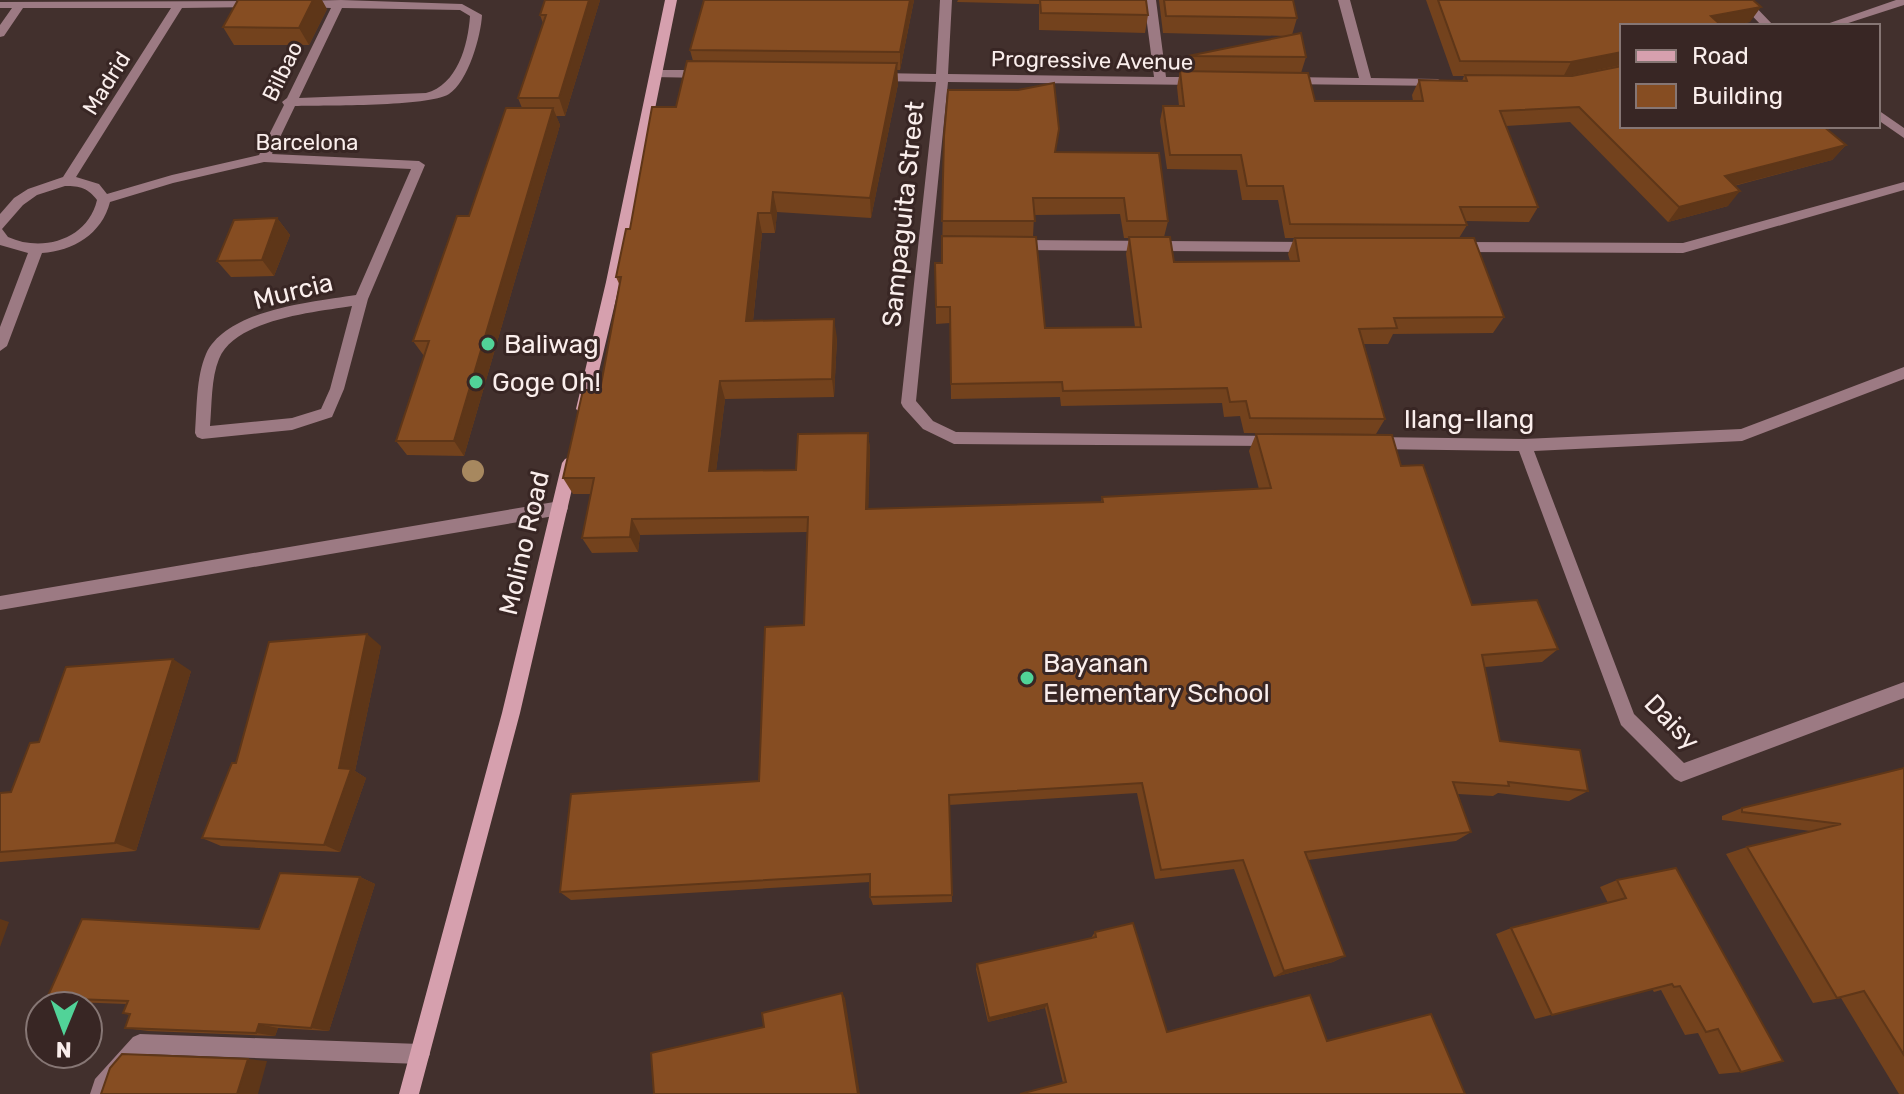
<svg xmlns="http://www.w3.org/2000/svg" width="1904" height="1094" viewBox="0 0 1904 1094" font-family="Rubik,sans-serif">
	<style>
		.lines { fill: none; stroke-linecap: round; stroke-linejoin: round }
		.service { fill: #9c7a83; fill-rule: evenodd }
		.minor { fill: #9c7a83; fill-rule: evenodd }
		.secondary { fill: #d6a0ae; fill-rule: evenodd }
		.tree { fill: #a7885f }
		.wall { fill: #73421d; fill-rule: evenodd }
		.shaded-wall { fill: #5e3618 }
		.building { fill: #864d22; stroke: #5e3618; stroke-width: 2 }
		.poi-dot { fill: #51d398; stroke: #382624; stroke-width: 3 }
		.labels { text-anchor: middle; stroke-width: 6; stroke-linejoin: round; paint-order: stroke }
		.far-street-label { font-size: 22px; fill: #faeeec; stroke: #382624 }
		.street-label { font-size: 26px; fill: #faeeec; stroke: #382624 }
		.poi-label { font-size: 26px; fill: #faeeec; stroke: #382624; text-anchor: start }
	</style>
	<rect width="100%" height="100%" fill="#42302d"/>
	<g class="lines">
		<path class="service" d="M140,1034L420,1044L427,1047L430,1054L427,1061L420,1064L144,1054L110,1094H90L95,1079L133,1037Z"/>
		<path class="minor" d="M341,0L462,4L482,15C481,36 468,82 449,94C428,107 326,105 295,106L272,154L419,161L425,165L368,299L344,389L332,417L292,430L202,439L197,437L195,433C197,408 196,377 206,354C227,309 313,302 356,295L411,169L264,162L173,183L110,202C102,234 73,251 42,253L7,346L0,351V327L28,253L0,245V214L14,198L28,189L63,177L171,8H23L4,36L0,37V25L12,8H0V2L255,1L261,4L255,7L182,8L76,177L99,184L107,194L172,175L259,155L284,105L282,102L287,98L331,8L302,7L296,4L302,1ZM342,8L460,10L470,16C468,46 457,85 426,93L299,98ZM65,186C80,186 88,188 97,200C88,239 43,253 8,237L2,229L23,205L37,195ZM352,306L330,389L321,409L292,418L210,426C212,405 211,378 219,359C235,319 316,312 352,306Z
			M940,0H952L948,74L1154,77L1144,0H1156L1166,77H1198L1204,81L1198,85L948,82L916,401L933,421L956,432L1274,436L1279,438L1282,442L1279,446L954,444L923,429L903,407L901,403L936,82L877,81L871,77L877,73L936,74Z
			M1338,0H1350L1371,78L1438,79L1444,83L1442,86L1285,84L1283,81L1289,77L1359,78Z
			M1737,0H1749L1774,26H1762Z
			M1896,0H1904V5L1839,26H1821Z
			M656,70H706L712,74L706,78L652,77L650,74Z
			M1878,110L1904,128V138L1878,120Z
			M1904,182V190L1683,253L1458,252L1451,247L1458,242L1683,243Z
			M1018,240L1311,242L1318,247L1311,252L1018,250L1011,245Z
			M1904,367V379L1742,441L1534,451L1634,714L1684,763L1904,682V698L1681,782L1675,779L1621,725L1519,451L1373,449L1365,443L1373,437L1524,439L1741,429Z
			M560,501L566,503L568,508L566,513L560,515L0,610V596Z"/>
		<path class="secondary" d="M665,0H677L620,282L590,409L583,415L576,409L606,282Z
			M570,457L575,459L578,463L520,713L419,1094H399L502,713L562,463L565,459Z"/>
	</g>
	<circle class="tree" cx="473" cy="471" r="11"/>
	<path class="wall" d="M545,0H600L565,116H556L560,125L464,456L407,455L396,441L424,356L413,341L469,216L522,108L518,98L543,23L540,15Z
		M914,0L900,70H897L898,84L871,218L777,212L775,233H762L753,321L837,338L834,397L725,399L716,471L796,470L868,433L870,450L868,509L1101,502L1102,497L1259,489L1249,451L1256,434L1401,466L1472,605L1558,649L1542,662L1485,667L1500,741L1588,791L1569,801L1498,793L1493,796L1458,794L1471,832L1456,841L1308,860L1345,956L1333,962L1274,977L1234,869L1155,879L1137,793L949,805L952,902L873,905L870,897V882L571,900L560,892L759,781L804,625L807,532L640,535L638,552L592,553L582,538L591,494H573L563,478L600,390L620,286L616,277L630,229L693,61L690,50Z
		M958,0H1146L1148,15L1145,33L1039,30V4L957,2Z
		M1159,0H1293L1297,18L1292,35L1306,57L1301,73L1315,101H1413L1412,95L1419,80L1462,81L1464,76H1453L1426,0H1753L1750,22L1728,26H1622V66L1569,76L1622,126L1846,145L1832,160L1734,186L1728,206L1668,222L1570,122L1506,126L1538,207L1529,222L1466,221L1467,225L1459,238L1504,317L1493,333L1393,334L1388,344H1364L1385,419L1376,434L1244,433L1240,416L1224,417L1222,403L1061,406L1060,397L951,399L950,323L936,324L935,263H942L944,136L1056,152L1168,221L1164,237L1174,262L1290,261L1288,254L1294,238H1285L1278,200H1242L1237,170L1167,169L1160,121L1163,106H1179L1177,87L1180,71L1185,72L1188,56L1286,36L1163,33ZM1120,214L1124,238H1129L1126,254L1135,327L1045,328L1033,237L1034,215Z
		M327,9L309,45H234L223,27Z
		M277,218L290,235L274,276L231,277L217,261Z
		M381,646L355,771L366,778L340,852L221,846L202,838L236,763Z
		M191,671L136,851L0,862V793L11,792L39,742Z
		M1904,768V1094H1899L1841,998L1813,1003L1726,854L1747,847L1811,831L1722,820V816L1742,808Z
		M1676,868L1741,1072L1719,1074L1698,1033L1685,1035L1661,990L1654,992L1652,989L1535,1019L1496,934L1511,928L1608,903L1600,887L1617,880Z
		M360,877L375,884L329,1031L278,1028L275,1036L148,1031L125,1028L130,1015L123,1013L126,1004L72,1002L47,998L259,929Z
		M1095,932L1167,1032L1327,1041L1465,1094L1063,1083L1045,1008L988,1022L976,969L977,964L1091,938Z"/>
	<path class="shaded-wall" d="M313,0H322L327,9L309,45L299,28Z
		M589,0H600L565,116L559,98Z
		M910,0H914L900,70V52Z
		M1761,7L1750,22L1728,26H1704L1711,16Z
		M1622,52L1621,65L1563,77L1571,62Z
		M897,63L898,84L871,218L870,198Z
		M553,108L560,125L464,456L454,441Z
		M1846,145L1832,160L1713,191L1725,176Z
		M1740,191L1728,206L1668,222L1679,207Z
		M773,192L777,212L775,233L771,213Z
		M758,213L762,233L751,339L746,321Z
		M277,218L290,235L274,276L262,260Z
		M834,319L837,338L834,397L832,379Z
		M720,381L725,399L714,487L709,471Z
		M868,433L870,450L868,525L866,509Z
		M632,519L640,535L638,552L630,537Z
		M367,634L381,646L355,771L366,778L340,852L324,845Z
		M173,659L191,671L136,851L115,843Z
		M360,877L375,884L329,1031L311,1028Z
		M0,919L9,922L0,947Z
		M1345,956L1333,962L1274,977L1284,971Z
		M842,993L845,998L860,1094H858Z
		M1047,1004L1045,1008L988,1022L989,1018Z
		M259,1024L278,1028L275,1036L256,1033Z
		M248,1059L267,1061L258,1094H237Z"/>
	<path class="building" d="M238,0H313L299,28L223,27Z
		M545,0H589L559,98H518L546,15H540Z
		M704,0H910L900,52L690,50Z
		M1040,0H1146L1148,15L1041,13Z
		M1164,0H1293L1297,18L1166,16Z
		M1438,0H1753L1761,7L1711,16L1722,26H1622V52L1571,62L1460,61Z
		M1301,33L1306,57L1188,56Z
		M687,61L897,63L870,198L773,192L771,213H758L746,321L834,319L832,379L720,381L709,471L796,470L798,434L868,433L866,509L1103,502L1102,497L1271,488L1256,434L1392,435L1401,466L1423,465L1472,605L1537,600L1558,649L1482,655L1500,741L1580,750L1588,791L1508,782L1509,786L1453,782L1471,832L1305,852L1345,956L1284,971L1243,860L1161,870L1142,783L949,795L952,895L870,897V874L560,892L571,794L759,781L765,627L804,625L808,517L632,519L630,537L582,538L594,478H563L583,390H600L621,277H616L626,229H630L652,107H676Z
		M1622,66V126H1823L1846,145L1725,176L1740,191L1679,207L1579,107L1500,111L1538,207H1460L1467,225L1290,224L1283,186H1247L1241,155H1170L1163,106H1184L1180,71L1308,73L1315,101H1423L1419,80L1467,81L1465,75L1572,76Z
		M1054,83L1059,129L1055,152L1159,153L1168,221H1127L1124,198H1033L1035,221H942L944,136L948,90H1018Z
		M506,108H553L454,441H396L429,341H413L457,216H469Z
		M277,218L262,260L217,261L234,220Z
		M942,236L1036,237L1045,328L1141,327L1129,237H1170L1174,262L1299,261L1295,238H1474L1504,317L1394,318L1397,328L1359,329L1385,419L1250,418L1246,401L1230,402L1227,388L1063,391L1062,382L951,384L950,307H936L935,263H942Z
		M367,634L339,768L351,769L324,845L202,838L232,763H236L269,642Z
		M173,659L115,843L0,852V793L11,792L30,743L39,742L66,667Z
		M1904,768V1055L1864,991L1837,998L1747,847L1841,824L1742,812V808Z
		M1676,868L1783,1061L1741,1072L1718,1029L1706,1032L1680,986L1674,987L1672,984L1552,1015L1511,928L1626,898L1617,880Z
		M280,873L360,877L311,1028L259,1024L256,1033L125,1028L130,1014L123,1013L128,1001L47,998L82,919L259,929Z
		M1133,923L1167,1032L1310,995L1327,1041L1431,1014L1465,1094H1020L1066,1082L1047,1004L989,1018L977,964L1096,937L1095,932Z
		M842,993L858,1094H654L651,1053L764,1027L762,1013Z
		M122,1054L248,1059L237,1094H101L110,1068Z"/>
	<g class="poi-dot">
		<circle cx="488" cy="344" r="8"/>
		<circle cx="476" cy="382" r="8"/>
		<circle cx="1027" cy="678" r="8"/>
	</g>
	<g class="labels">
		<g class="far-street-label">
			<text transform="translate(1092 60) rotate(1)" y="8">Progressive Avenue</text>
			<text transform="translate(282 71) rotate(-64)" y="8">Bilbao</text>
			<text transform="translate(106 83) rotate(-58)" y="8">Madrid</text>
			<text x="307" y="150">Barcelona</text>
		</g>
		<g class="street-label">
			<text transform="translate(903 214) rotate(-84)" y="9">Sampaguita Street</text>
			<text transform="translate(293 291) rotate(-14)" y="9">Murcia</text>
			<text x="1469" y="428">Ilang-Ilang</text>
			<text transform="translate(524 543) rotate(-77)" y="9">Molino Road</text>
			<text transform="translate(1672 722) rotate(46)" y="9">Daisy</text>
		</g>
		<g class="poi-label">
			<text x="504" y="353">Baliwag</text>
			<text x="492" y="391">Goge Oh!</text>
			<text x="1043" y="672">Bayanan<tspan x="1043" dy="30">Elementary School</tspan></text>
		</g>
	</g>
	<rect x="1620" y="24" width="260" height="104" fill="#382624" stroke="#867674" stroke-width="2"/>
	<rect x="1636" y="50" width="40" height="12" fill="#d6a0ae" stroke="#867674" stroke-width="2"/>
	<text x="1692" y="64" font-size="24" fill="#faeeec">Road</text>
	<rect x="1636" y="84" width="40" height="24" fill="#864d22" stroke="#867674" stroke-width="2"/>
	<text x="1692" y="104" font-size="24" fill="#faeeec">Building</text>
	<g transform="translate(64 1030) rotate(181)"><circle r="38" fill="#382624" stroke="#867674" stroke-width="2"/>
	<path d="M0-6L14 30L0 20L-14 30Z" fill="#51d398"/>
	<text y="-12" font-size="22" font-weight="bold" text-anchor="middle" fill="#faeeec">N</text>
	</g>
</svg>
